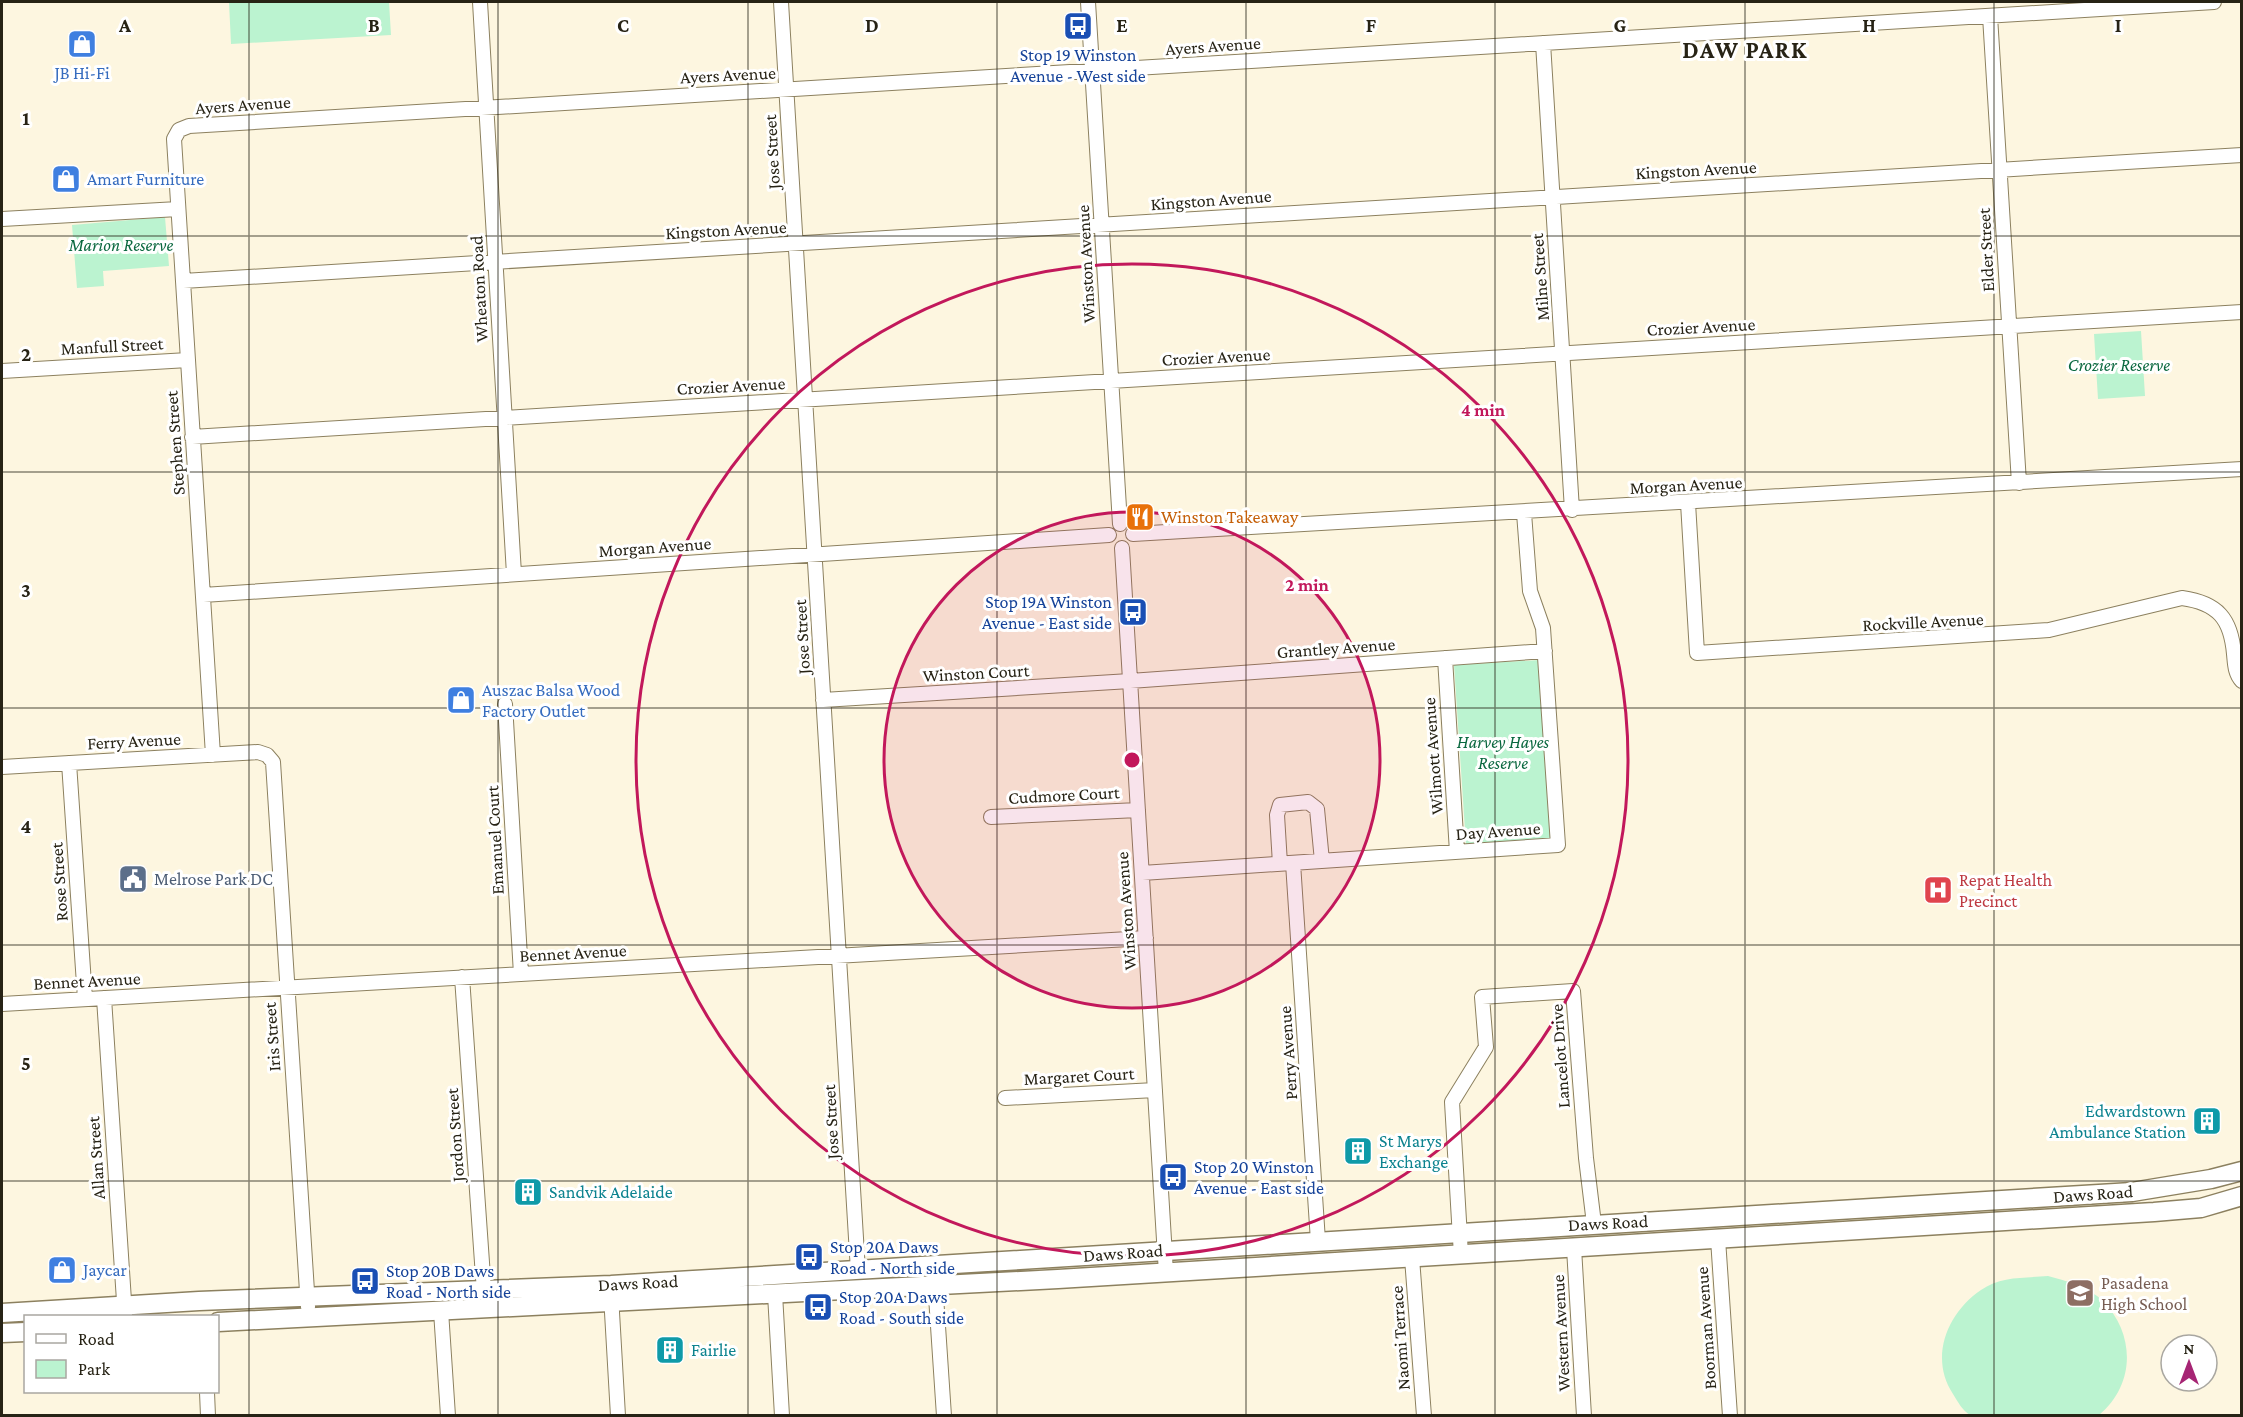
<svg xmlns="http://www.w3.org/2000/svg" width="2243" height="1417" viewBox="0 0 2243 1417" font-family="'Crimson Pro',serif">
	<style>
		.green { fill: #bbf3d0 }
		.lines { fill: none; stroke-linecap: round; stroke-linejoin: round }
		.minor-casing { stroke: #8c805f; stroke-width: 16 }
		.major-casing { stroke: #8c805f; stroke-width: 21 }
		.minor { stroke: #fff; stroke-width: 14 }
		.major { stroke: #fff; stroke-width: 18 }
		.grid { fill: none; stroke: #272315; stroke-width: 1.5; stroke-opacity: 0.55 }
		.ring { fill: none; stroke: #c2185b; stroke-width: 3 }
		.labels { text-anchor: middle; stroke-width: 6; stroke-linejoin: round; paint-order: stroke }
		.street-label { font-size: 18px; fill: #272315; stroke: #fff }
		.transit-label { font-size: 18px; fill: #164399; stroke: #fff; text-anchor: start }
		.shop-label { font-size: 18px; fill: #366cbe; stroke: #fff; text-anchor: start }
		.park-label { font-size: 18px; font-style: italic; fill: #0a683f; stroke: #fff }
		.food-label { font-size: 18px; fill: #c56008; stroke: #fff; text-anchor: start }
		.service-label { font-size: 18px; fill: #4e5e75; stroke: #fff; text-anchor: start }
		.health-label { font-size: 18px; fill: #be3a42; stroke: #fff; text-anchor: start }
		.culture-label { font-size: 18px; fill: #0d838f; stroke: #fff; text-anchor: start }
		.education-label { font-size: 18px; fill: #785e54; stroke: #fff; text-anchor: start }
		.district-label { font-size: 24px; font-weight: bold; letter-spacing: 1.5px; fill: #272315; stroke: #fff }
		.grid-label { font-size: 20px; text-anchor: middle; font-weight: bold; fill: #272315; stroke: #fff; stroke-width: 6; stroke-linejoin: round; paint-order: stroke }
		.centre { fill: #c2185b; stroke: #fff; stroke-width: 3 }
		.ring-label { font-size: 18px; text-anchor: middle; font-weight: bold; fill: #c2185b; stroke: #fff; stroke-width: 6; stroke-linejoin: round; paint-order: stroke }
	</style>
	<rect width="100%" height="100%" fill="#fdf6e0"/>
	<path class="green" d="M229,2H389L391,35L231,44Z
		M165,217L169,266L103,271L104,286L77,288L72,225Z
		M2141,331L2145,396L2098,399L2094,334Z
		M1540,660L1551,839L1466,845L1454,665Z
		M2048,1276C2067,1281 2088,1287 2103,1301C2136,1335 2135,1385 2099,1415H1970C1962,1410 1958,1402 1953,1394C1929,1358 1947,1313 1981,1290C2000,1276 2025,1278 2048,1276Z"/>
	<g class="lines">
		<g class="minor-casing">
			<path id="minor" d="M480,2L514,574
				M781,2L858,1271
				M1088,2L1120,524
				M1990,16L2019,483
				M1543,43L1572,510
				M2,219L178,209
				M183,281L2242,155
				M2,371L188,360
				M192,437L2242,312
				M1688,503L1697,653L2049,630L2182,598C2218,603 2231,619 2234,654C2235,664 2235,674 2242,681
				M1133,534L2242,469
				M1122,548L1166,1273
				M203,595L1109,535
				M1445,658L1457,852
				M823,700L1130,681L1545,651
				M505,704L521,974
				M213,755L174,139L179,130L189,126L2214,2
				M69,763L85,999
				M2,767L258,752L267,755L273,762L308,1307
				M991,817L1138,810
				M1293,863L1318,1241
				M1280,864L1277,815L1280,805L1308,802L1317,809L1322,861
				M1142,873L1558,845L1543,628L1530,591L1524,513
				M462,977L484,1291
				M104,998L125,1316
				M2,1004L1146,938
				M1005,1098L1155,1090
				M1718,1239L1730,1416
				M1574,1248L1584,1416
				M1461,1255L1452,1102L1486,1047L1482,997L1573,991L1586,1158L1594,1224
				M1412,1258L1424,1416
				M934,1266L944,1416
				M775,1294L782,1416
				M611,1295L618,1416
				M441,1311L448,1416
				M207,1392L208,1416"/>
		</g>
		<g class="major-casing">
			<path id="major" d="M2,1313L199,1301L611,1285L2132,1192L2211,1179L2242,1171
				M218,1322L1058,1279L2154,1212L2201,1208L2242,1196
				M2,1333L26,1332"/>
		</g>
		<use href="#minor" class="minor"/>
		<use href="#major" class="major"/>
	</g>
	<path class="grid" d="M249,2V1416M498,2V1416M748,2V1416M997,2V1416M1246,2V1416M1495,2V1416M1745,2V1416M1994,2V1416M2,236H2242M2,472H2242M2,708H2242M2,945H2242M2,1181H2242"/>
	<circle cx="1132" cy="760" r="248" fill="#c2185b" fill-opacity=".12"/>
	<g class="ring">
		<circle cx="1132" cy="760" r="248"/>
		<circle cx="1132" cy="760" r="496"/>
	</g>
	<defs>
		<g id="bus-square" transform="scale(1.5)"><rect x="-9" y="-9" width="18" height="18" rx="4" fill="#1a4fb4" stroke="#fff"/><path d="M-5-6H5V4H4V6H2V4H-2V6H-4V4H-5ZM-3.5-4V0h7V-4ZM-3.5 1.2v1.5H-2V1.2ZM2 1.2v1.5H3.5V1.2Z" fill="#fff"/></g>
		<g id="shop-square" transform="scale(1.5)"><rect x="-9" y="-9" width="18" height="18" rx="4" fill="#3f7fe0" stroke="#fff"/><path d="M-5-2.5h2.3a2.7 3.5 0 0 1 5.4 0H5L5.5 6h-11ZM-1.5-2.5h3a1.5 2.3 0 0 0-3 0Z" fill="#fff"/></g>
		<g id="restaurant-square" transform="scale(1.5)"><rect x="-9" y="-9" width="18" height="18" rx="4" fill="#e8710a" stroke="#fff"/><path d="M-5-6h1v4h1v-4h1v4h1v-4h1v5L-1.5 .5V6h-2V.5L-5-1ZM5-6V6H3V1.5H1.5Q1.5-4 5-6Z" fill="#fff"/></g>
		<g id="civic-square" transform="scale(1.5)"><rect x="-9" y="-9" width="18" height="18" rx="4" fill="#5c6f8a" stroke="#fff"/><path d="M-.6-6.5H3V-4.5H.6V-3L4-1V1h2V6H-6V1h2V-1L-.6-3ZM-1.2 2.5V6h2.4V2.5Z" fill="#fff"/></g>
		<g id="hospital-square" transform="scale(1.5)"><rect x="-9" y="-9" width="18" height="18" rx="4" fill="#e0444e" stroke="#fff"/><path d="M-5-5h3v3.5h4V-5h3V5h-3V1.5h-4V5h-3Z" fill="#fff"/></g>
		<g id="building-square" transform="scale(1.5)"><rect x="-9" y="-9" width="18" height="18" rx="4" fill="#0f9aa8" stroke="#fff"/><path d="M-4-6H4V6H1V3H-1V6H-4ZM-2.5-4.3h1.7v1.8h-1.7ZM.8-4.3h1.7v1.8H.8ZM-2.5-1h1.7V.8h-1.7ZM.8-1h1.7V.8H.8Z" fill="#fff"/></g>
		<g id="school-square" transform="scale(1.5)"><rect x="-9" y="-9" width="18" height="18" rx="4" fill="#8d6e63" stroke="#fff"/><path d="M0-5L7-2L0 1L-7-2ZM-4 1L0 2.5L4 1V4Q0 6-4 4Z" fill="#fff"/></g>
	</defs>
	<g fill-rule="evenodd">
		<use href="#bus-square" x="1078" y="26"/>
		<use href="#shop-square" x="82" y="44"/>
		<use href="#shop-square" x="66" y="179"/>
		<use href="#restaurant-square" x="1140" y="517"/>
		<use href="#bus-square" x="1133" y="612"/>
		<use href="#shop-square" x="461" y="700"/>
		<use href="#civic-square" x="133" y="879"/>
		<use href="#hospital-square" x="1938" y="890"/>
		<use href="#building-square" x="2207" y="1121"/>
		<use href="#building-square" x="1358" y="1151"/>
		<use href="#bus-square" x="1173" y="1177"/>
		<use href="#building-square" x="528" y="1192"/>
		<use href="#bus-square" x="809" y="1257"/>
		<use href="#shop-square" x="62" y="1270"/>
		<use href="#bus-square" x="365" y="1281"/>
		<use href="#school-square" x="2080" y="1293"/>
		<use href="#bus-square" x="818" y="1307"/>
		<use href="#building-square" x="670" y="1350"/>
	</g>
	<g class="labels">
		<g class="street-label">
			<text transform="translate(1213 46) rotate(-4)" y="6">Ayers Avenue</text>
			<text transform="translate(728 75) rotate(-3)" y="6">Ayers Avenue</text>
			<text transform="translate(243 105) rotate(-4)" y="6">Ayers Avenue</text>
			<text transform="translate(772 152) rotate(-93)" y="6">Jose Street</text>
			<text transform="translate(1696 170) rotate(-3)" y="6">Kingston Avenue</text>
			<text transform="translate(1211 200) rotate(-4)" y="6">Kingston Avenue</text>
			<text transform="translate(726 230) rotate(-3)" y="6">Kingston Avenue</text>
			<text transform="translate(1986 250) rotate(-93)" y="6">Elder Street</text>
			<text transform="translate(1086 264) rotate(-93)" y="6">Winston Avenue</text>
			<text transform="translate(1540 277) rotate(-94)" y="6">Milne Street</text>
			<text transform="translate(479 289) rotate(-93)" y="6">Wheaton Road</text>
			<text transform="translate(1701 327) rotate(-3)" y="6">Crozier Avenue</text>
			<text transform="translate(112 346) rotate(-3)" y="6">Manfull Street</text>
			<text transform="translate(1216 357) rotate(-3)" y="6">Crozier Avenue</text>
			<text transform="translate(731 386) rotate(-3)" y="6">Crozier Avenue</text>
			<text transform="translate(175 443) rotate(-94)" y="6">Stephen Street</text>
			<text transform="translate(1686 485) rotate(-3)" y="6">Morgan Avenue</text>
			<text transform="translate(655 547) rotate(-4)" y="6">Morgan Avenue</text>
			<text transform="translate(1923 622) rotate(-3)" y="6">Rockville Avenue</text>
			<text transform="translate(802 637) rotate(-93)" y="6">Jose Street</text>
			<text transform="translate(1336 648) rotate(-4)" y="6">Grantley Avenue</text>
			<text transform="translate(976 673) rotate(-3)" y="6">Winston Court</text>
			<text transform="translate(134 741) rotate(-3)" y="6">Ferry Avenue</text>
			<text transform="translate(1433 756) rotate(-94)" y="6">Wilmott Avenue</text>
			<text transform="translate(1064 795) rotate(-3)" y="6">Cudmore Court</text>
			<text transform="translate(1498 831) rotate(-4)" y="6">Day Avenue</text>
			<text transform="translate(495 840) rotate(-93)" y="6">Emanuel Court</text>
			<text transform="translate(59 882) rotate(-94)" y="6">Rose Street</text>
			<text transform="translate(1126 911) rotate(-94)" y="6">Winston Avenue</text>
			<text transform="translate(573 953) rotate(-3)" y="6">Bennet Avenue</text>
			<text transform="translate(87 981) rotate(-3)" y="6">Bennet Avenue</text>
			<text transform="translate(272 1037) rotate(-94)" y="6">Iris Street</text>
			<text transform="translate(1288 1053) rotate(-94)" y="6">Perry Avenue</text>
			<text transform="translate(1560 1056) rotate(-94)" y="6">Lancelot Drive</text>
			<text transform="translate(1079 1076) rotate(-3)" y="6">Margaret Court</text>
			<text transform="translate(831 1122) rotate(-93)" y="6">Jose Street</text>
			<text transform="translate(455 1135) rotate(-94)" y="6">Jordon Street</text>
			<text transform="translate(96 1158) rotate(-94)" y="6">Allan Street</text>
			<text transform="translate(2093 1194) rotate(-4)" y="6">Daws Road</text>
			<text transform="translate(1608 1223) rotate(-3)" y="6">Daws Road</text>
			<text transform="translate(1123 1253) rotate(-4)" y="6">Daws Road</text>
			<text transform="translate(638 1283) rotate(-3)" y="6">Daws Road</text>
			<text transform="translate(1706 1328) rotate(-94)" y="6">Boorman Avenue</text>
			<text transform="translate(1561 1333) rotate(-93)" y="6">Western Avenue</text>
			<text transform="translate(1400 1338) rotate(-94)" y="6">Naomi Terrace</text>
		</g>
		<g class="transit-label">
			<text x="1078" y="61" text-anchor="middle">Stop 19 Winston<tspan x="1078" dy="21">Avenue - West side</tspan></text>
			<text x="1112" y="608" text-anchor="end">Stop 19A Winston<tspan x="1112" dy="21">Avenue - East side</tspan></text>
			<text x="1194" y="1173">Stop 20 Winston<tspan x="1194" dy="21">Avenue - East side</tspan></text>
			<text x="830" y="1253">Stop 20A Daws<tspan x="830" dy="21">Road - North side</tspan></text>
			<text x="386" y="1277">Stop 20B Daws<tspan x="386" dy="21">Road - North side</tspan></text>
			<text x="839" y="1303">Stop 20A Daws<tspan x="839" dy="21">Road - South side</tspan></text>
		</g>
		<g class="shop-label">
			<text x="82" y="79" text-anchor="middle">JB Hi-Fi</text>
			<text x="87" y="185">Amart Furniture</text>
			<text x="482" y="696">Auszac Balsa Wood<tspan x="482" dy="21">Factory Outlet</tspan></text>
			<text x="83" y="1276">Jaycar</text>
		</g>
		<g class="park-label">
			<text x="121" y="251">Marion Reserve</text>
			<text x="2119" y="371">Crozier Reserve</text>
			<text x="1503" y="748">Harvey Hayes<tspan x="1503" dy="21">Reserve</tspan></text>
		</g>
		<g class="food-label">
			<text x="1161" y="523">Winston Takeaway</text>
		</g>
		<g class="service-label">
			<text x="154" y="885">Melrose Park DC</text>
		</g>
		<g class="health-label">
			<text x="1959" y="886">Repat Health<tspan x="1959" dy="21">Precinct</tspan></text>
		</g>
		<g class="culture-label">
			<text x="2186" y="1117" text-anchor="end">Edwardstown<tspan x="2186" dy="21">Ambulance Station</tspan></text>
			<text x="1379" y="1147">St Marys<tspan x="1379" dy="21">Exchange</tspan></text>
			<text x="549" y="1198">Sandvik Adelaide</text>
			<text x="691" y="1356">Fairlie</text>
		</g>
		<g class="education-label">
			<text x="2101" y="1289">Pasadena<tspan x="2101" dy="21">High School</tspan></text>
		</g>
		<g class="district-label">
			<text x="1745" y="58">DAW PARK</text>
		</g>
	</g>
	<g class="grid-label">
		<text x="125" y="32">A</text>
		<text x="374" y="32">B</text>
		<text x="623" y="32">C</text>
		<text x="872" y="32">D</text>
		<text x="1122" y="32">E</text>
		<text x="1371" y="32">F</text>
		<text x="1620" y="32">G</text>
		<text x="1869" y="32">H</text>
		<text x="2118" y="32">I</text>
		<text x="26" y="125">1</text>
		<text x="26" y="361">2</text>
		<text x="26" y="597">3</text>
		<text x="26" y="833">4</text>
		<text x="26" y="1070">5</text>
	</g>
	<circle cx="1132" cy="760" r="9" class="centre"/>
	<g class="ring-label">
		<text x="1483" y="416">4 min</text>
		<text x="1307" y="591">2 min</text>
	</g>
	<rect width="2243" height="1417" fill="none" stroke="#272315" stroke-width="6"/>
	<rect x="24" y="1315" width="195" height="78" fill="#ffffff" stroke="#a9a7a1" stroke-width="1.5"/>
	<rect x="36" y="1334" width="30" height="9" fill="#ffffff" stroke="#a9a7a1" stroke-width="1.5"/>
	<text x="78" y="1345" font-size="18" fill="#272315">Road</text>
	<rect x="36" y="1360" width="30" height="18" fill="#bbf3d0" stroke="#a9a7a1" stroke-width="1.5"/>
	<text x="78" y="1375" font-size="18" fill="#272315">Park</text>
	<g transform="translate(2189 1363)"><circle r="28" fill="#ffffff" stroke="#a9a7a1" stroke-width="1.5"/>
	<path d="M0-4.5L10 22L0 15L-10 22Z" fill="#a62574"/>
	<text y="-9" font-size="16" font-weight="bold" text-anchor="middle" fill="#272315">N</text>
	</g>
</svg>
